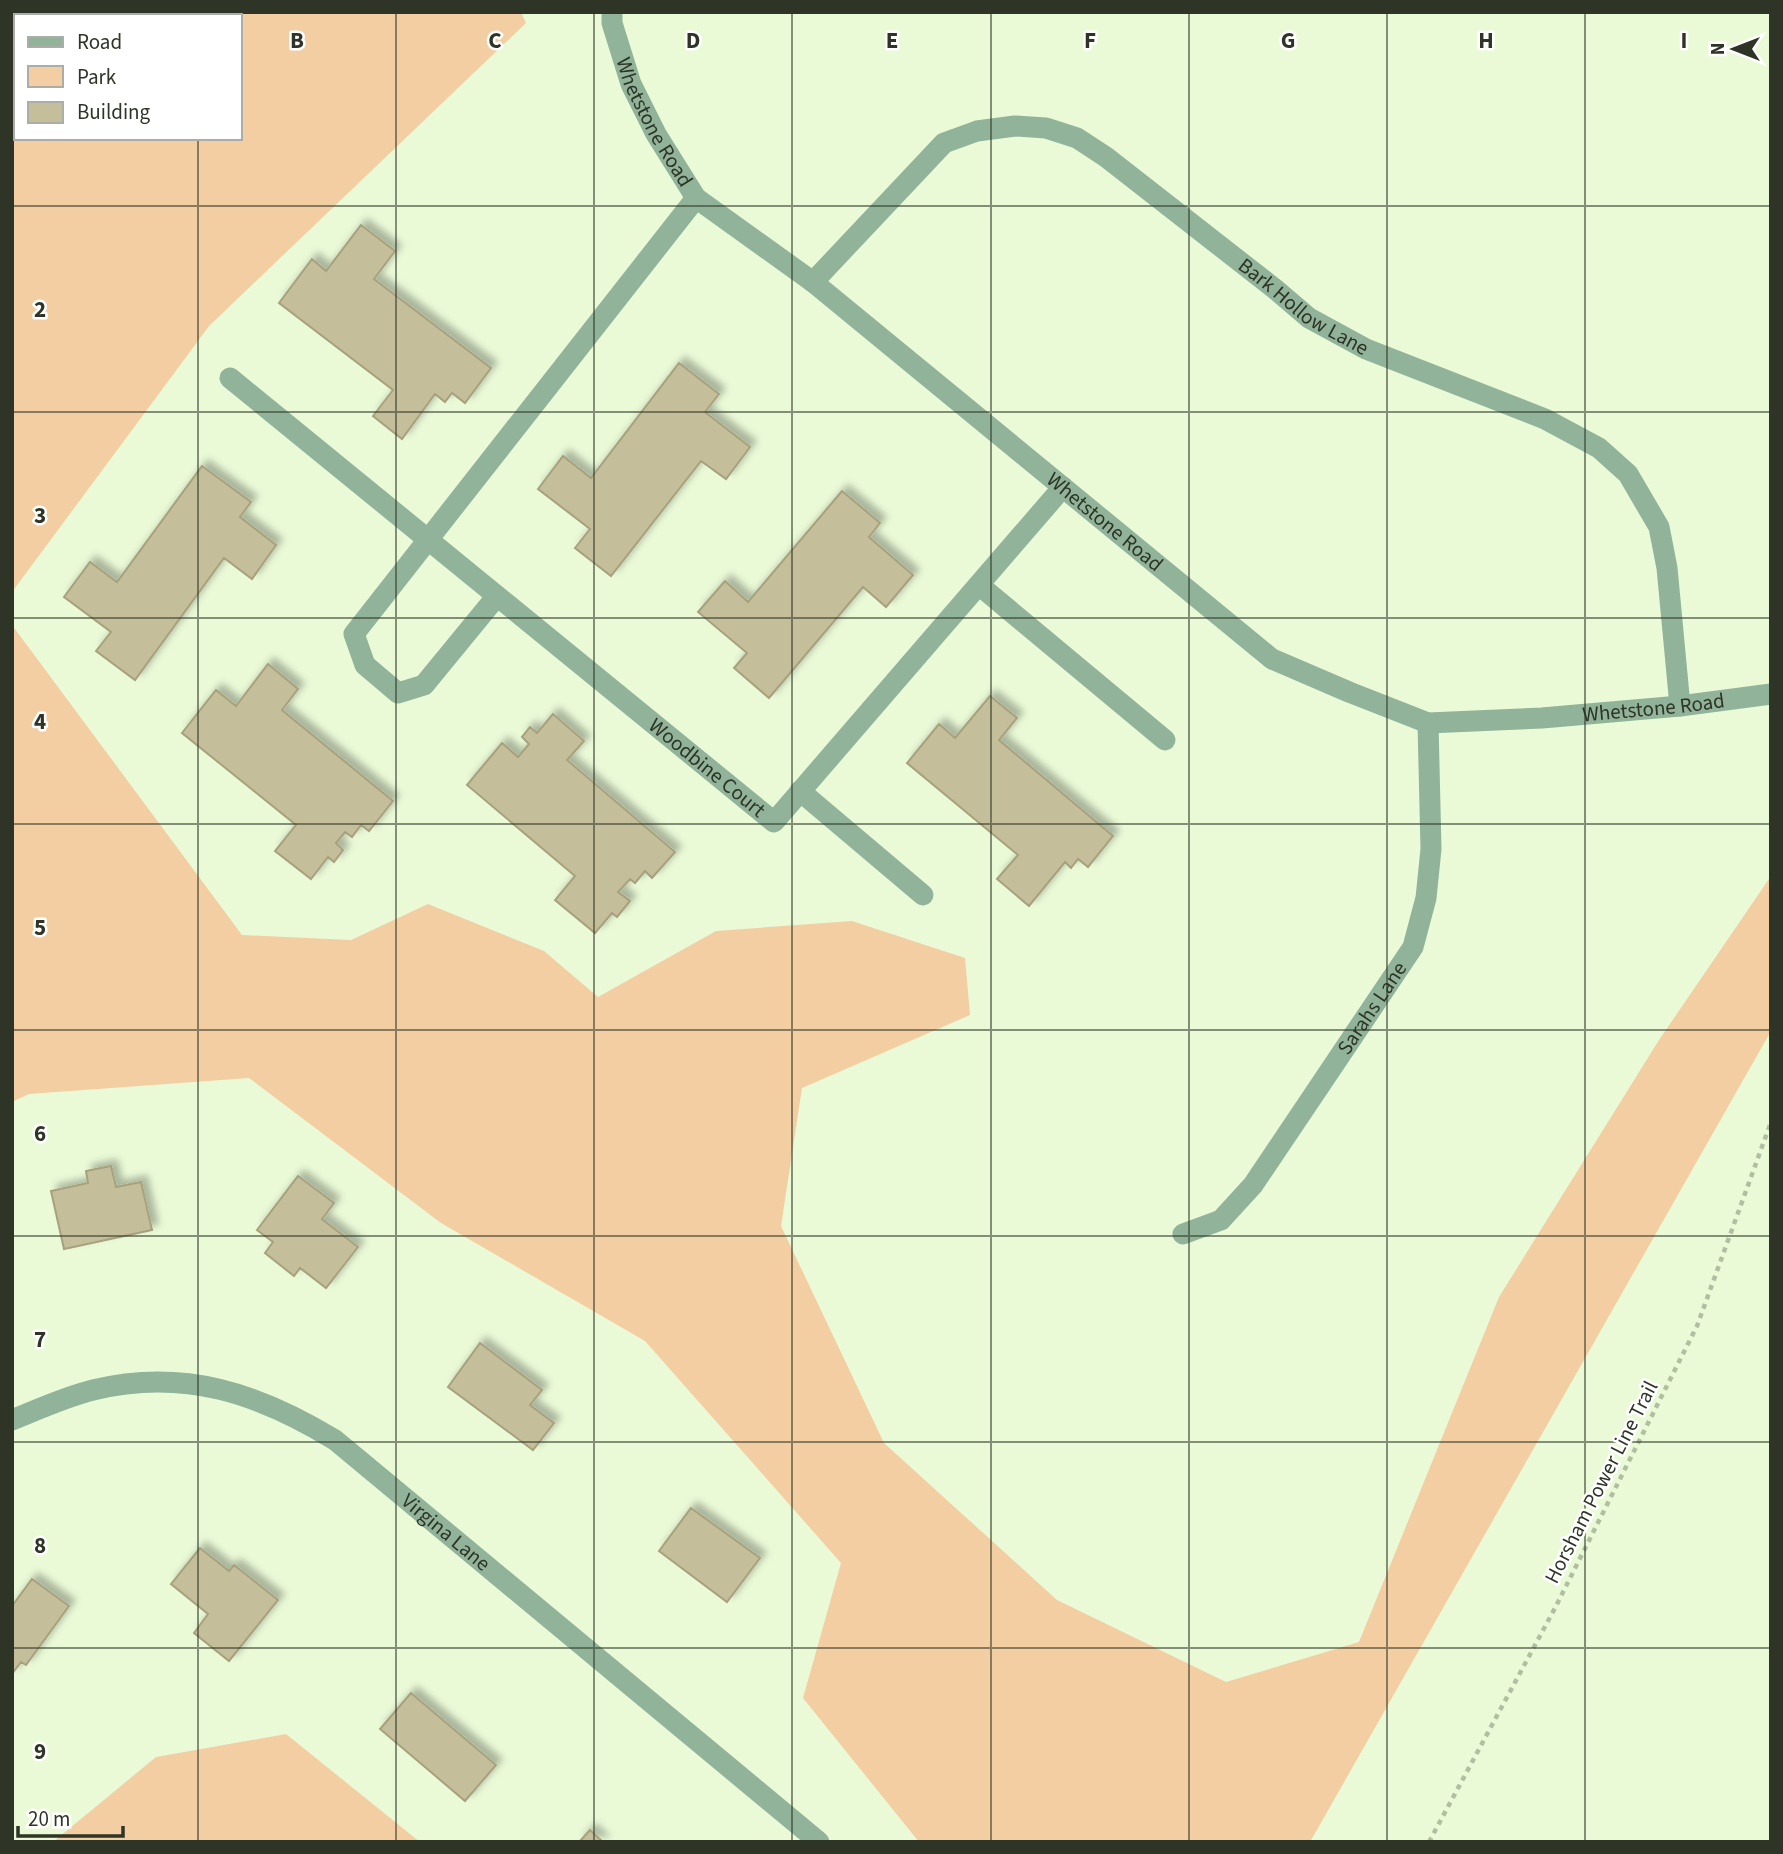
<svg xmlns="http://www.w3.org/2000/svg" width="1783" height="1854" viewBox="0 0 1783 1854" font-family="'Source Sans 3',sans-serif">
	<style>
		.green { fill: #f3cea3; fill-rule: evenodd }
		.building { fill: #c4be9a; stroke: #a7a17d; stroke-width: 2; filter: url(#shadow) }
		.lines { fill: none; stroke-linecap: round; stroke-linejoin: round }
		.path { stroke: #b1bea1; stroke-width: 4.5; stroke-dasharray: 5 5; stroke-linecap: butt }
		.minor { stroke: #90b39a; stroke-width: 21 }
		.grid { fill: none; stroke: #2e3426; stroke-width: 2; stroke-opacity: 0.55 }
		.labels { text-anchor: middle; stroke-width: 5; stroke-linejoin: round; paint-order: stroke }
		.street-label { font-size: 21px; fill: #2e3426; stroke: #fff }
		.grid-label { font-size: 23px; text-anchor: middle; font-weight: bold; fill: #2e3426; stroke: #fff; stroke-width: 5; stroke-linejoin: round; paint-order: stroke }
	</style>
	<defs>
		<filter id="shadow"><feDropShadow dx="6" dy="-6" stdDeviation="3.5" flood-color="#0004"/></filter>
	</defs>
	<rect width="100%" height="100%" fill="#eafad7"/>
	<path class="green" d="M12,12H521L526,23L209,326L12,592ZM16,16H240V138H16Z
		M12,625L242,935L351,940L428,904L544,951L598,997L716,931L852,921L965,958L970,1015L802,1088L781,1226L884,1443L1057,1600L1226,1682L1359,1642L1499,1297L1659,1040L1771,876V1031L1310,1842H919L803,1698L841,1563L645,1341L441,1223L249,1078L29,1094L12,1102Z
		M286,1734L420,1842H53L156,1757Z"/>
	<path class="building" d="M361,225L395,251L374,279L491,368L465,403L452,393L445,402L435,394L402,439L373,416L393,390L279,303L312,259L326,271Z
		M679,363L719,394L705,412L750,447L726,479L701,461L611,576L575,548L590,529L538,489L563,456L591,478Z
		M202,466L251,502L240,517L276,545L252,579L224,558L135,680L96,651L111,632L64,597L90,562L117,582Z
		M842,491L880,523L869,537L913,575L886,607L863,587L769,698L734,668L747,653L698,612L725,581L748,602Z
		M268,664L298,689L282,710L393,801L369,831L361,825L352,837L345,832L336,843L343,850L334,862L328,857L311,879L275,851L296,825L182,733L216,690L236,706Z
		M990,696L1017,718L999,740L1113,836L1088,867L1078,859L1071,868L1065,862L1029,906L997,879L1018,855L907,763L939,724L955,738Z
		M553,714L584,741L567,760L675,852L652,878L645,871L635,883L630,879L618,892L630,901L617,917L612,913L595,933L555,900L575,876L467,785L502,743L518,757L529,744L522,737L530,727L537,733Z
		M111,1166L116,1187L141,1182L152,1230L64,1249L51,1191L88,1183L86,1171Z
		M298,1176L334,1203L322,1219L358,1247L326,1288L300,1268L294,1276L265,1253L273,1242L257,1230Z
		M480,1343L542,1390L530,1405L554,1423L533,1450L448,1387Z
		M691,1508L760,1558L727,1602L659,1551Z
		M200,1548L229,1571L234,1565L278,1600L229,1661L194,1633L208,1614L171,1584Z
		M32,1579L69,1606L26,1665L21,1662L12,1674V1606Z
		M411,1693L496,1765L465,1801L380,1729Z
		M590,1830L603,1842H579Z"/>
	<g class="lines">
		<path class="path" d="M1429,1842L1555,1608L1697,1326L1771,1122"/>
		<g class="minor">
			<path id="s1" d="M612,12V23L631,84L656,134L696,198L813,282L1272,659L1349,692L1428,723L1542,718L1680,706L1771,694"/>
			<path id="s2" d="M813,282L944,143L977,131L1015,126L1046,128L1077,138L1106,157L1275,289L1309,318L1366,349L1545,419L1599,448L1628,474L1659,527L1667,568L1680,706"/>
			<path id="s3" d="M230,378L774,822L1063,487"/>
			<path d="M979,585L1165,740"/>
			<path d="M497,596L424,685L398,693L365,665L354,634L696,198"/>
			<path d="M800,791L923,895"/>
			<path id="s4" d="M1183,1234L1221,1220L1253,1185L1413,947L1426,898L1431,849L1428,723"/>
			<path id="s5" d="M12,1420C39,1409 65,1397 93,1390C183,1368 258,1393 335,1440L819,1842"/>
		</g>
	</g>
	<path class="grid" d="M198,12V16M396,12V1842M594,12V1842M792,12V1842M991,12V1842M1189,12V1842M1387,12V1842M1585,12V1842M198,138V1842M12,206H1771M12,412H1771M12,618H1771M12,824H1771M12,1030H1771M12,1236H1771M12,1442H1771M12,1648H1771"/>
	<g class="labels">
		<g class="street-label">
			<text dy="7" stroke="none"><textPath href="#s1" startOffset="119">Whetstone Road</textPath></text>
			<text dy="7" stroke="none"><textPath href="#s2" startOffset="611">Bark Hollow Lane</textPath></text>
			<text dy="7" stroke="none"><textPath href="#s1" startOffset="728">Whetstone Road</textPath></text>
			<text dy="7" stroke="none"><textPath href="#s1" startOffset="1339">Whetstone Road</textPath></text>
			<text dy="7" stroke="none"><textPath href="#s3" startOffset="616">Woodbine Court</textPath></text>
			<text dy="7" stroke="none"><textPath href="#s4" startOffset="301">Sarahs Lane</textPath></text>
			<text transform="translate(1601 1482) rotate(-63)" y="7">Horsham Power Line Trail</text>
			<text dy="7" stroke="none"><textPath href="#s5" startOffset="485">Virgina Lane</textPath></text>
		</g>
	</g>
	<g class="grid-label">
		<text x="297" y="48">B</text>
		<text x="495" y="48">C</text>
		<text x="693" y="48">D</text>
		<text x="892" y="48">E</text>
		<text x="1090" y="48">F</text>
		<text x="1288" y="48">G</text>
		<text x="1486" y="48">H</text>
		<text x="1684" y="48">I</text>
		<text x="40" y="317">2</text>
		<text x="40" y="523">3</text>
		<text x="40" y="729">4</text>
		<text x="40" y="935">5</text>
		<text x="40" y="1141">6</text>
		<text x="40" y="1347">7</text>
		<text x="40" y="1553">8</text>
		<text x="40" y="1759">9</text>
	</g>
	<rect width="1783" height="1854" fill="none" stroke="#2e3426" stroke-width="28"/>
	<rect x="14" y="14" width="228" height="126" fill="#ffffff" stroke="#abaea8" stroke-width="2"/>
	<rect x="28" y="37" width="35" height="10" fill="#90b39a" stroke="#abaea8" stroke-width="2"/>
	<text x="77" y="49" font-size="21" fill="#2e3426">Road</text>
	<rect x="28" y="66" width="35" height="21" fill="#f3cea3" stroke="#abaea8" stroke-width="2"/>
	<text x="77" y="84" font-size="21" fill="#2e3426">Park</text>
	<rect x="28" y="102" width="35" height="21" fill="#c4be9a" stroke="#abaea8" stroke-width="2"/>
	<text x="77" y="119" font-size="21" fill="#2e3426">Building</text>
	<g transform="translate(1734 49) rotate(270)" stroke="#ffffff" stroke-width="5" paint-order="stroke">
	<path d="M0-5L12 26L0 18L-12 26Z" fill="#2e3426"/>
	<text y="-10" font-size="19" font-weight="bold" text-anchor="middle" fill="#2e3426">N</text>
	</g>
	<path d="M18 1826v10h105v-10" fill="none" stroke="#2e3426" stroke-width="3.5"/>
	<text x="28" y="1826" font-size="21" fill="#2e3426" stroke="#ffffff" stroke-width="5" paint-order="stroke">20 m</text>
</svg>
